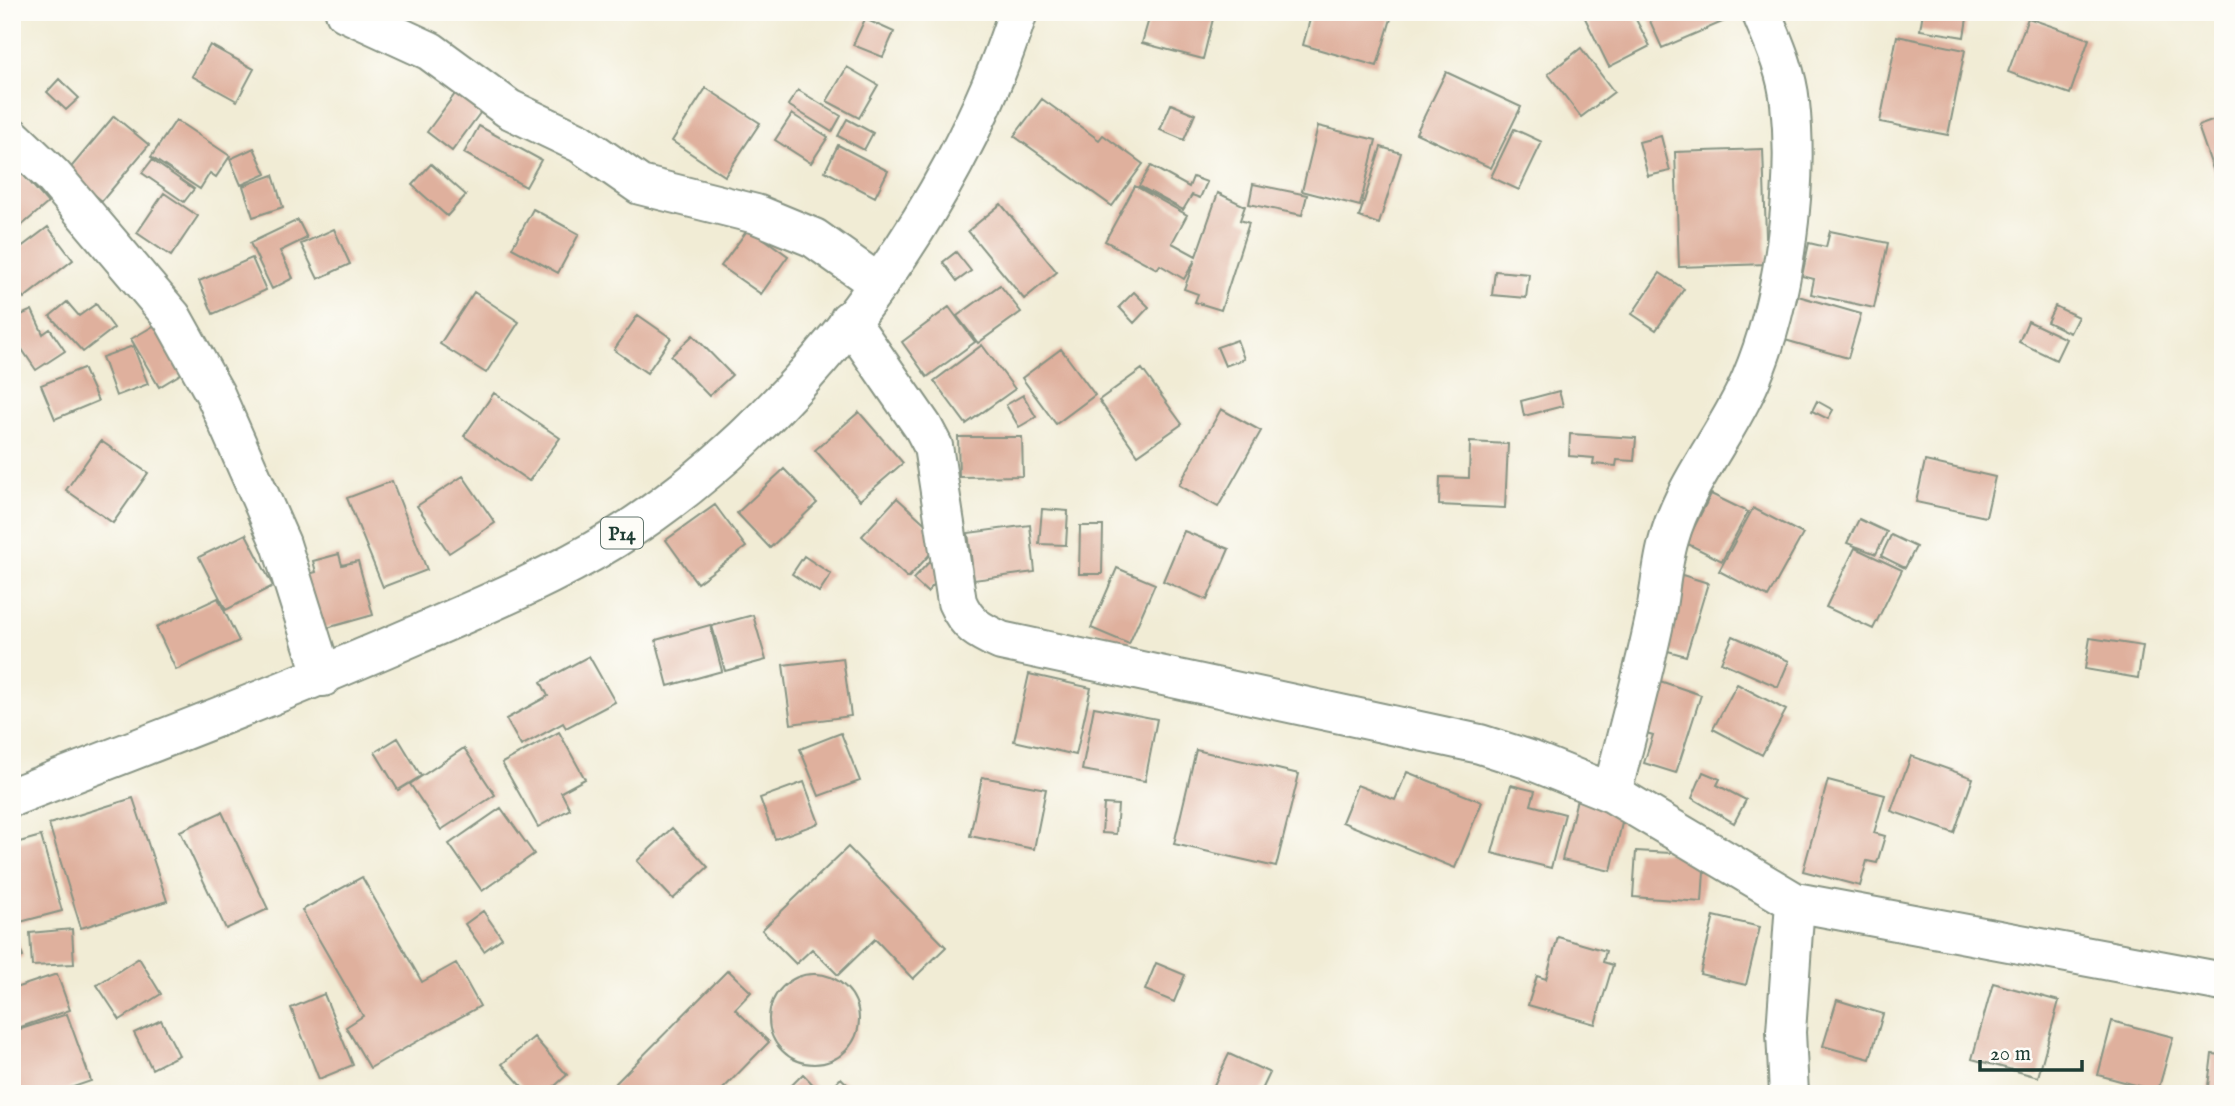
<svg xmlns="http://www.w3.org/2000/svg" width="2235" height="1106" viewBox="0 0 2235 1106" font-family="'IM FELL English',serif">
	<style>
		.building { fill: #dfb09d }
		.lines { fill: none; stroke-linecap: round; stroke-linejoin: round }
		.minor-casing { stroke: #889484; stroke-width: 42 }
		.primary-casing { stroke: #889484; stroke-width: 42 }
		.minor { stroke: #fff; stroke-width: 38 }
		.primary { stroke: #fff; stroke-width: 38 }
		.labels { text-anchor: middle; stroke-width: 6; stroke-linejoin: round; paint-order: stroke }
		.shield { fill: #fdfcf7; stroke: #62766e; stroke-width: 2 }
		.shield-label { font-size: 19px; font-weight: bold; fill: #1f3d34 }
	</style>
	<rect width="100%" height="100%" fill="#fdfcf7"/>
	<filter id="ink" filterUnits="userSpaceOnUse"><feTurbulence type="fractalNoise" baseFrequency=".0143" numOctaves="2"/><feDisplacementMap in="SourceGraphic" scale="14" xChannelSelector="R" yChannelSelector="G"/><feConvolveMatrix kernelMatrix="1 2 1 2 8 2 1 2 1" color-interpolation-filters="sRGB"/></filter>
	<filter id="wash" filterUnits="userSpaceOnUse"><feTurbulence type="fractalNoise" baseFrequency=".00686" numOctaves="4" result="noise"/><feDisplacementMap in="SourceGraphic" scale="28" xChannelSelector="R" yChannelSelector="G"/><feGaussianBlur stdDeviation="1.57" result="paint"/><feColorMatrix in="noise" values="0 0 0 0 0 0 0 0 0 0 0 0 0 0 0 0 0 1.4 0 .05"/><feComposite in="paint" operator="in"/></filter>
	<g filter="url(#wash)">
		<rect width="100%" height="100%" fill="#f1ecd5"/>
		<g id="blocks">
			<path class="building" d="M1151,12H1203L1214,15L1203,59L1142,43Z
				M1312,12H1393L1377,66L1303,45Z
				M1582,12H1632L1650,46L1609,67Z
				M1646,12H1724L1727,20L1662,48Z
				M1923,12H1968L1964,37L1920,30Z
				M2028,18L2089,39L2070,94L2008,72Z
				M865,19L894,32L883,57L853,45Z
				M1897,36L1965,50L1948,135L1880,122Z
				M210,45L254,69L237,101L192,76Z
				M1581,48L1614,92L1581,117L1548,74Z
				M847,67L878,85L859,118L827,101Z
				M1446,72L1521,107L1491,168L1416,133Z
				M59,79L79,98L66,110L47,92Z
				M706,88L760,123L725,176L672,141Z
				M458,90L483,109L452,151L427,132Z
				M798,90L841,116L832,132L788,105Z
				M1042,99L1099,140L1103,135L1143,164L1112,206L1014,136Z
				M1171,104L1195,114L1184,140L1160,130Z
				M792,114L828,137L811,163L775,140Z
				M114,116L149,145L102,201L67,172Z
				M2223,117V195H2222L2198,126Z
				M847,119L873,133L864,150L838,136Z
				M176,120L230,156L216,177L210,173L200,189L151,157Z
				M479,126L541,160L526,187L464,153Z
				M1318,126L1376,140L1360,206L1302,191Z
				M1514,129L1542,142L1519,190L1491,177Z
				M1661,136L1670,171L1648,176L1639,142Z
				M838,145L888,171L875,197L825,171Z
				M1381,147L1401,153L1379,224L1359,217Z
				M254,148L266,174L241,185L230,159Z
				M1763,149L1767,264L1679,267L1675,152Z
				M152,160L194,189L184,202L142,173Z
				M431,164L466,195L447,216L412,185Z
				M15,165L48,203L21,226L12,216V168Z
				M1151,166L1189,187L1193,177L1207,182L1200,198L1192,195L1183,210L1139,186Z
				M273,175L283,207L253,217L243,186Z
				M1253,184L1307,195L1302,215L1249,204Z
				M1135,186L1187,215L1172,243L1196,256L1218,193L1245,206L1240,220L1249,223L1221,310L1195,302L1198,294L1184,289L1195,260L1184,279L1160,265L1157,269L1105,241Z
				M164,193L198,216L171,256L137,233Z
				M1001,204L1057,272L1024,299L968,231Z
				M533,209L579,234L558,273L512,248Z
				M298,220L307,238L280,251L293,278L272,289L250,243Z
				M48,227L73,260L24,298L12,282V254Z
				M749,228L788,256L761,294L721,266Z
				M334,229L350,264L318,279L301,244Z
				M1830,231L1888,243L1874,308L1811,294L1814,279L1802,276L1809,243L1826,247Z
				M956,252L971,271L957,281L943,262Z
				M252,258L266,290L213,314L199,281Z
				M1495,271L1529,274L1526,298L1492,295Z
				M1660,273L1684,289L1656,330L1632,314Z
				M1000,285L1021,312L978,343L957,316Z
				M474,292L519,322L486,373L440,344Z
				M1134,292L1149,307L1134,323L1119,307Z
				M1798,296L1861,314L1848,358L1785,340Z
				M67,302L79,316L96,304L114,328L83,352L50,316Z
				M2055,306L2078,317L2070,333L2047,322Z
				M949,307L975,342L927,377L902,342Z
				M32,310L43,334L50,329L65,351L36,370L21,348L18,350L12,336V319Z
				M638,315L671,338L647,373L614,350Z
				M2028,321L2066,339L2056,360L2019,342Z
				M157,324L184,372L159,387L131,339Z
				M693,335L732,375L709,396L671,356Z
				M1237,340L1244,359L1225,366L1217,347Z
				M982,345L1015,389L966,424L934,381Z
				M133,346L148,384L116,396L102,357Z
				M1061,349L1095,395L1056,424L1022,378Z
				M83,368L98,401L55,419L41,385Z
				M1142,369L1182,424L1138,455L1099,400Z
				M1559,391L1563,406L1524,416L1521,401Z
				M494,393L560,438L529,481L464,436Z
				M1023,395L1036,417L1019,427L1006,405Z
				M1817,401L1833,410L1828,419L1812,411Z
				M1221,409L1261,431L1218,507L1179,485Z
				M859,412L903,463L860,500L815,450Z
				M1570,434L1636,438L1634,461L1617,460L1616,466L1593,464L1594,458L1569,456Z
				M958,437H1022L1023,476L959,477Z
				M101,441L148,473L113,523L66,490Z
				M1470,442L1508,444L1505,508L1439,505L1440,477L1469,478Z
				M1925,461L1995,477L1986,517L1916,502Z
				M784,469L817,503L770,548L737,513Z
				M463,476L495,523L449,553L417,506Z
				M392,481L427,570L383,587L347,498Z
				M1711,494L1748,512L1722,561L1686,543Z
				M897,498L943,540L908,578L862,536Z
				M715,505L746,547L697,583L666,540Z
				M1753,508L1803,534L1768,597L1719,571Z
				M1042,509L1068,511L1066,545L1039,544Z
				M1859,519L1887,532L1876,554L1847,543Z
				M1030,525L1035,572L974,580L968,533Z
				M1080,526H1103L1102,574H1079Z
				M1184,531L1229,549L1207,600L1163,581Z
				M246,534L273,586L226,610L199,557Z
				M1891,535L1916,547L1905,568L1881,556Z
				M1855,548L1902,570L1873,629L1826,607Z
				M339,554L342,565L358,561L373,615L316,631L301,576L316,572L313,561Z
				M804,556L831,574L819,592L792,574Z
				M934,557L948,570L927,592L913,579Z
				M1117,568L1155,584L1129,644L1091,628Z
				M1679,574L1708,583L1686,656L1657,648Z
				M218,598L239,641L176,670L156,627Z
				M753,615L766,660L725,671L712,626Z
				M710,625L722,671L668,686L656,640Z
				M1733,636L1789,661L1778,687L1721,662Z
				M2090,638L2143,646L2138,678L2085,669Z
				M589,656L615,702L566,728L563,723L521,746L506,719L548,696L541,682Z
				M843,658L851,716L791,724L783,665Z
				M1029,674L1091,688L1076,755L1014,741Z
				M1657,680L1701,695L1676,773L1644,763L1653,735L1640,731Z
				M1737,684L1786,710L1762,755L1713,729Z
				M1094,707L1157,719L1145,781L1082,770Z
				M559,732L585,779L561,792L570,809L538,827L502,763Z
				M841,733L860,781L819,796L800,749Z
				M398,738L421,776L398,790L375,752Z
				M464,748L495,795L441,830L410,784Z
				M1196,750L1299,774L1276,867L1174,844Z
				M1911,756L1973,778L1954,833L1891,811Z
				M1407,772L1482,802L1455,868L1342,822L1357,785L1395,800Z
				M1703,772L1720,779L1717,785L1746,800L1734,823L1692,798Z
				M982,777L1046,789L1034,849L970,836Z
				M1828,780L1885,795L1874,833L1885,836L1877,863L1867,861L1860,886L1803,871Z
				M804,782L819,823L775,839L760,798Z
				M1511,785L1535,791L1531,805L1565,814L1551,868L1492,853Z
				M133,798L167,901L81,928L49,824Z
				M1577,799L1625,810L1611,871L1562,860Z
				M1104,804L1118,805L1116,834L1102,833Z
				M501,808L534,854L482,891L449,844Z
				M222,812L268,909L226,929L180,831Z
				M672,828L708,867L673,899L637,861Z
				M41,836L62,911L20,922L12,892V844Z
				M848,847L946,947L913,979L875,939L838,975L812,949L796,964L762,930Z
				M1636,851L1705,855L1702,902L1633,897Z
				M362,877L422,982L456,963L480,1006L370,1068L346,1027L363,1016L302,910Z
				M483,911L502,938L484,951L465,924Z
				M1714,916L1760,927L1746,985L1700,974Z
				M72,929L74,964L32,966L30,933Z
				M16,934L23,957L12,960V935Z
				M1558,937L1606,951L1603,962L1613,965L1595,1024L1528,1005L1537,976L1546,979Z
				M139,958L161,994L120,1020L97,985Z
				M1156,963L1185,975L1174,1002L1145,990Z
				M728,970L751,992L735,1009L769,1042L718,1094H611L608,1091Z
				M769 1019a45 45 0 1 1 90 0a45 45 0 1 1-90 0Z
				M57,974L70,1010L12,1030V989Z
				M1993,983L2059,1001L2038,1077L1972,1059Z
				M324,994L353,1065L319,1079L291,1008Z
				M1837,1000L1883,1014L1870,1059L1823,1046Z
				M67,1014L91,1081L53,1094H20L12,1071V1032Z
				M161,1020L179,1055L152,1069L134,1033Z
				M2112,1021L2173,1037L2158,1091L2098,1075Z
				M534,1037L567,1075L546,1094H529L502,1064Z
				M1229,1054L1270,1073L1260,1094H1227L1213,1087Z
				M2212,1054L2223,1055V1094H2207Z
				M803,1074L822,1094H783Z
				M841,1078L857,1094H825Z"/>
		</g>
	</g>
	<g filter="url(#ink)">
		<use href="#blocks" fill-opacity="0" stroke="#889484" stroke-width="2"/>
		<g class="lines">
			<g class="minor-casing">
				<path id="minor" d="M345,12L430,51L509,109L580,143L640,185L756,214L814,238L879,284
					M12,137L53,176L172,317L215,394L281,544L323,677
					M849,320L923,427L933,446L957,602C967,625 979,631 1001,641L1480,744L1530,760L1612,793L1795,902L2223,982
					M1612,793C1626,736 1642,680 1654,623C1660,595 1661,566 1669,539C1685,481 1728,434 1751,379C1784,302 1799,186 1790,103C1787,71 1773,41 1761,12
					M1789,1094L1786,1032L1795,902"/>
			</g>
			<g class="primary-casing">
				<path id="primary" d="M12,797C147,745 283,693 416,635C483,606 552,577 614,539C795,426 954,215 1018,12"/>
			</g>
			<use href="#minor" class="minor"/>
			<use href="#primary" class="primary"/>
		</g>
	</g>
	<g class="labels">
		<rect class="shield" x="601" y="517.5" width="42" height="31" rx="5"/>
		<g class="shield-label">
			<text x="622" y="540">P14</text>
		</g>
	</g>
	<rect width="2235" height="1106" fill="none" stroke="#fdfcf7" stroke-width="42"/>
	<path d="M1980 1060v10h102v-10" fill="none" stroke="#1f3d34" stroke-width="3.5"/>
	<text x="1990" y="1060" font-size="21" fill="#1f3d34" stroke="#fdfcf7" stroke-width="5" paint-order="stroke">20 m</text>
</svg>
